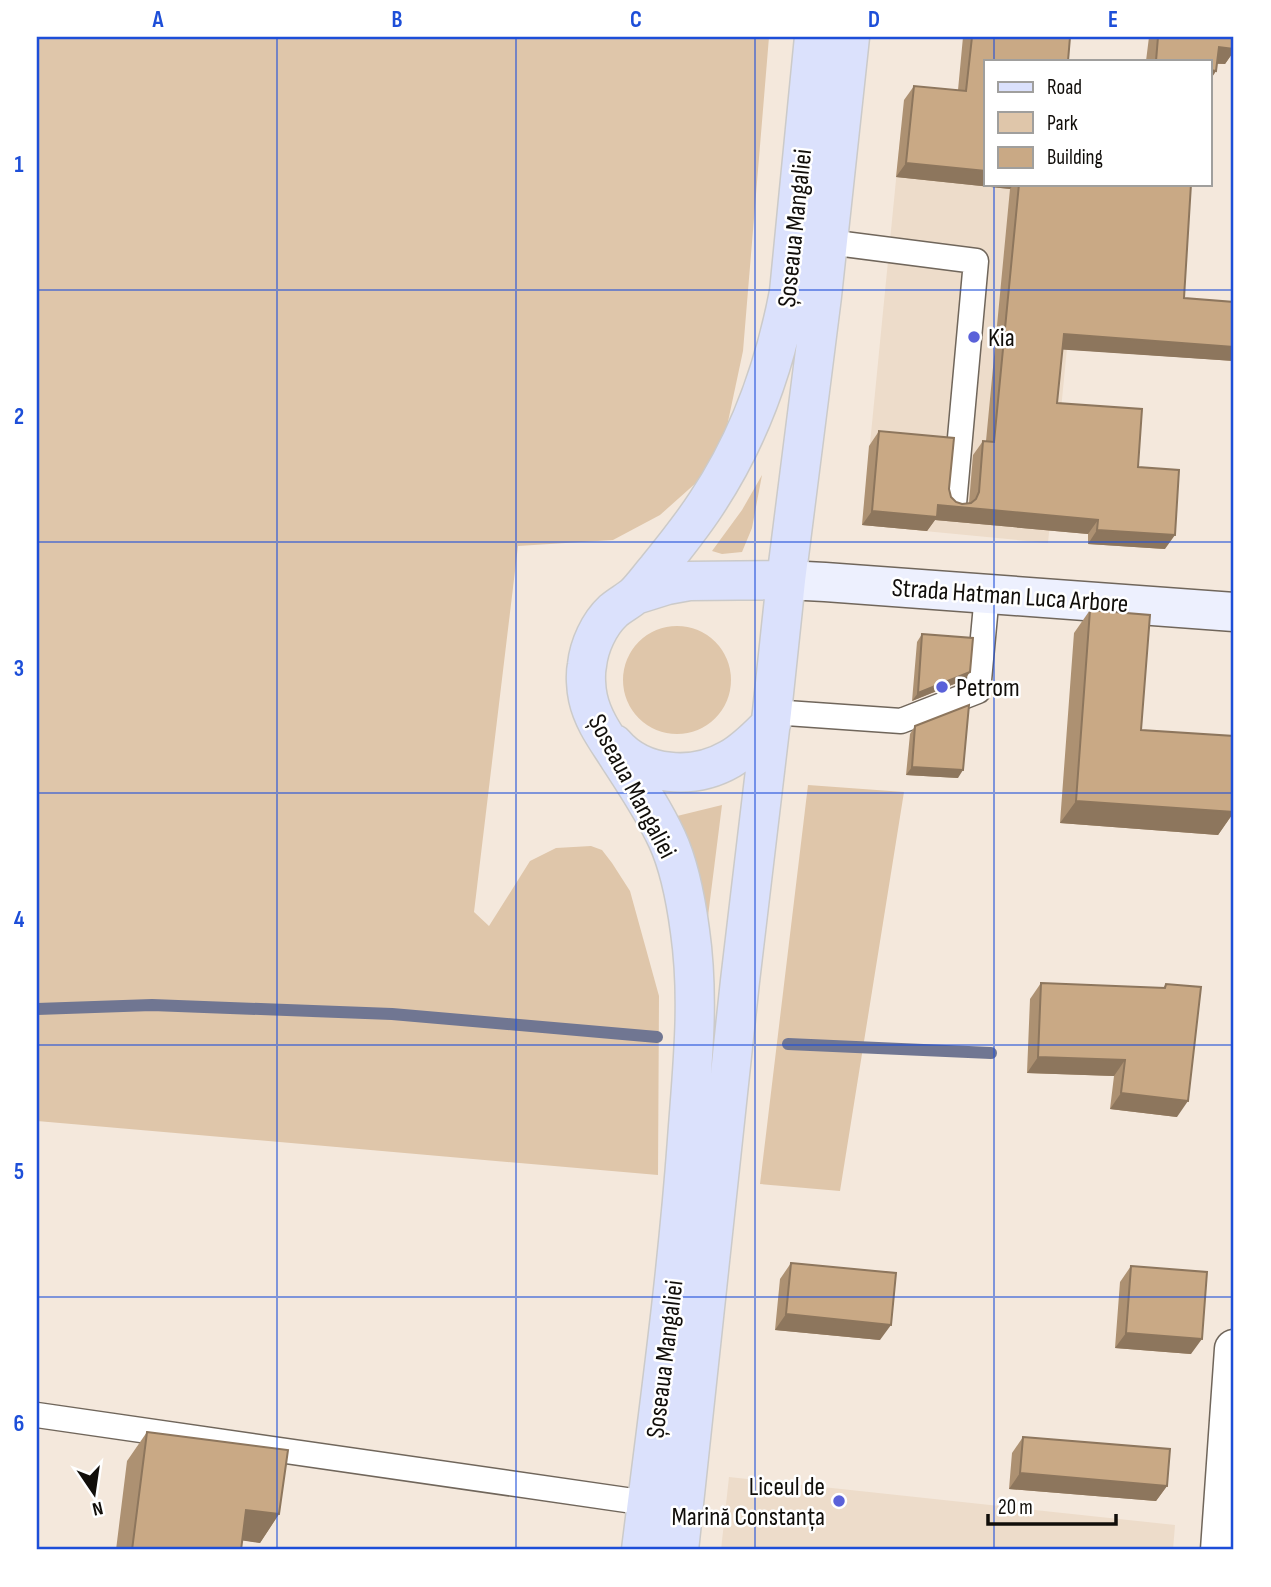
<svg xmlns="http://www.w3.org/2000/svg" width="1271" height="1587" viewBox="0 0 1271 1587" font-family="'Sofia Sans Condensed',sans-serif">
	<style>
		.built { fill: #eddcca }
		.green { fill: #dfc6aa }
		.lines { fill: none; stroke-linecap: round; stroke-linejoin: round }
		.stream { stroke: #707692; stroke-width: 12 }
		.lane-casing { stroke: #70665b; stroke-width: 27 }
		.street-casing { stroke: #70665b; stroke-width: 41 }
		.secondary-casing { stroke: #70665b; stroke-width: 41 }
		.primary-casing { stroke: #cbcac9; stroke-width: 41 }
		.lane { stroke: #fff; stroke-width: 24 }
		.street { stroke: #fff; stroke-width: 38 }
		.secondary { stroke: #edf0fe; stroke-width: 38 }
		.primary { stroke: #dbe1fc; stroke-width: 38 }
		.wall { fill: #ad9172 }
		.shaded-wall { fill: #8d765d }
		.building { fill: #c9a985; stroke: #8d765d; stroke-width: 2 }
		.grid { fill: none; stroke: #1d4ed8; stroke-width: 2; stroke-opacity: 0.55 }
		.poi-dot { fill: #5a61d9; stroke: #fff; stroke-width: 2.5 }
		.labels { text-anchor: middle; stroke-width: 5; stroke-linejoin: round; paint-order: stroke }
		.street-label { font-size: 26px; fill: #110e0a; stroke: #fff }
		.poi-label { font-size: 26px; fill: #110e0a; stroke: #fff; text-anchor: start }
		.neatline { fill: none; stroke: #1d4ed8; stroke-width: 2.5 }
		.grid-label { font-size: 23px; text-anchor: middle; font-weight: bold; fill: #1d4ed8 }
	</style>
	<rect width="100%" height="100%" fill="#f4e8dc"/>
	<path class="built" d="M901,129L986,138V184H1083L1048,543L862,525Z
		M729,1477L1175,1525L1173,1550H721Z"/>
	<path class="green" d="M37,37H769L743,351L726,431L697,482L660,515L613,540L518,546L474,912L489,926L530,861L556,848L591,846L602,850L612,863L630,891L659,996L658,1175L37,1121Z
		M762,475L752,528L742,552L722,554L712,551L742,510Z
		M623 680a54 54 0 1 1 108 0a54 54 0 1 1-108 0Z
		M808,785L904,792L840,1191L760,1184Z
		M722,805L707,924L673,817Z"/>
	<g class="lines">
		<path class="stream" d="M37,1009L152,1005L392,1014L657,1037
			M788,1044L991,1053"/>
		<g class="lane-casing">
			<path id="lane" d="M828,242L976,261L954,504
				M772,712L901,721L978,691L987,594
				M37,1415L647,1503"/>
		</g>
		<g class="street-casing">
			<path id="street" d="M1220,1550L1234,1349"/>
		</g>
		<g class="secondary-casing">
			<path id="secondary" d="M786,580L825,582L1234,612"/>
		</g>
		<g class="primary-casing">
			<path id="primary" d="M635,595L667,585L689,581L786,580
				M614,744C642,777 694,780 730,759C746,750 758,737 771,724
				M641,1550C658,1414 677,1277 687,1140C692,1070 700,1001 690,931C686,901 680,867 667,839C654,811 636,784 619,758C607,739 593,721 588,698C586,689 585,674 587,665C589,646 599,624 613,611C620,605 628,601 635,595C643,587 650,577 657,569C674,548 691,527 706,504C748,441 775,366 789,292L814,37
				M679,1550L740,981L772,712L786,580L822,296L850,37"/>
		</g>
		<use href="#lane" class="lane"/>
		<use href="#street" class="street"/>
		<use href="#secondary" class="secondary"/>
		<use href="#primary" class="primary"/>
	</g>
	<path class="wall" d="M963,37H1070L986,184H1191L1184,298L1234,361L1062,349L1057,403L1138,467L1165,549L1088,544V534L935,520L927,531L862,525L869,446L879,431L949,489L951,497L956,502L962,504L969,503L973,455L983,441H986L1010,189L896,177L904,100L914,86L958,90Z
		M1149,37H1234V51L1225,64H1217L1216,71L1210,80V61H1146Z
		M1090,610L1141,730L1234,812L1218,835L1060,823L1074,633Z
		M922,634L970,672L964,680L912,701L917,642Z
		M915,726L958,778L906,775L910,734Z
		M1041,983L1163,988L1166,984L1177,1117L1110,1109L1114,1076L1027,1073L1030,999Z
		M791,1263L880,1340L775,1330L780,1279Z
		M1131,1266L1191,1354L1115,1348L1120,1282Z
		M147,1432L279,1514L260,1543L242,1540L241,1550H116L127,1461Z
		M1023,1437L1167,1486L1156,1501L1009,1489L1012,1453Z"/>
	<path class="shaded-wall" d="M1219,47L1234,49V51L1225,64L1210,63Z
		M1210,70L1216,71L1210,80Z
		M906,163L986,171V184H1014L1010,189L896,177Z
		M1064,334L1234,347V361L1054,349Z
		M938,505L1098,520L1088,534L935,520L927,531L862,525L872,511Z
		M1097,530L1175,535L1165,549L1088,544Z
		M970,672L964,680L912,701L918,693Z
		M912,767L963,770L958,778L906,775Z
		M1076,801L1234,812L1218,835L1060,823Z
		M1038,1057L1125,1060L1114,1076L1027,1073Z
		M1121,1093L1188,1101L1177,1117L1110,1109Z
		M786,1314L891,1325L880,1340L775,1330Z
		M1126,1333L1202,1339L1191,1354L1115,1348Z
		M1020,1473L1167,1486L1156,1501L1009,1489Z
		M246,1510L279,1514L260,1543L226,1538Z"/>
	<path class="building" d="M972,37H1070L1068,61H986V171L906,163L914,86L966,91Z
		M1158,37H1234V49L1219,47L1216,71L1210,70V61H1156Z
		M1019,184H1191L1184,298L1234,302V347L1064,334L1057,403L1142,409L1138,467L1179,470L1175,535L1097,530L1098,520L938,505L937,517L872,511L879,431L954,438L949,489L951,497L956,502L962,504L971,503L976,499L979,492L983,441L994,442Z
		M1090,610L1150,615L1141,730L1234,736V812L1076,801Z
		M922,634L973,638L970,672L918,693Z
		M969,705L963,770L912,767L915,726Z
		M1041,983L1165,988L1166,984L1201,987L1188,1101L1121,1093L1125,1060L1038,1057Z
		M791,1263L896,1273L891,1325L786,1314Z
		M1131,1266L1207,1272L1202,1339L1126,1333Z
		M147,1432L288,1450L279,1514L246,1510L241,1550H132Z
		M1023,1437L1170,1449L1167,1486L1020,1473Z"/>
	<path class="grid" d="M277,37V1550M516,37V1550M755,37V1550M994,37V61M994,184V1550M37,290H1234M37,542H1234M37,793H1234M37,1045H1234M37,1297H1234"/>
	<g class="poi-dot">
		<circle cx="974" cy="337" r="7"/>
		<circle cx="942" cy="687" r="7"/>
		<circle cx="839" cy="1501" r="7"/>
	</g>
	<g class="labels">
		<g class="street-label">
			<text transform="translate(794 228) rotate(-84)" y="9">Șoseaua Mangaliei</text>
			<text transform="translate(1010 595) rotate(4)" y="9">Strada Hatman Luca Arbore</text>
			<text transform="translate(633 786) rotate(62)" y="9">Șoseaua Mangaliei</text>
			<text transform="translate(664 1359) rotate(-83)" y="9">Șoseaua Mangaliei</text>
		</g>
		<g class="poi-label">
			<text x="988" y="346">Kia</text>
			<text x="956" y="696">Petrom</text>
			<text x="825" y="1495" text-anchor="end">Liceul de<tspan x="825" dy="30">Marină Constanța</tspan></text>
		</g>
	</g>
	<rect width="1271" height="1587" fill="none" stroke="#ffffff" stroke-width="77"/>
	<rect x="984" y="60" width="228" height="126" fill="#ffffff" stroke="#a09f9d" stroke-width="2"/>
	<rect x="998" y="82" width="35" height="10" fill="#dbe1fc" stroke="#a09f9d" stroke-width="2"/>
	<text x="1047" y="94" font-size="21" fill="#110e0a">Road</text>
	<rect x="998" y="112" width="35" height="21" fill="#dfc6aa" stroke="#a09f9d" stroke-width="2"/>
	<text x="1047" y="130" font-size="21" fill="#110e0a">Park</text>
	<rect x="998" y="147" width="35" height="21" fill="#c9a985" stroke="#a09f9d" stroke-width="2"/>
	<text x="1047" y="164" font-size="21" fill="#110e0a">Building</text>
	<g transform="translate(94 1493) rotate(167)" stroke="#ffffff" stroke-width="5" paint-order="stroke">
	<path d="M0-5L12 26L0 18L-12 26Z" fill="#110e0a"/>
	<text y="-10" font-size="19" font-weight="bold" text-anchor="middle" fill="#110e0a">N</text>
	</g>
	<path d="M988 1514v10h128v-10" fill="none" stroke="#110e0a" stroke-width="3.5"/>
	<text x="998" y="1514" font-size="21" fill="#110e0a" stroke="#ffffff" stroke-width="5" paint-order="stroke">20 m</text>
	<rect x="38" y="38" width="1194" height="1510" class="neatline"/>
	<g class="grid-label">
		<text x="158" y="27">A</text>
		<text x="397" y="27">B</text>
		<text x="636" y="27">C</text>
		<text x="874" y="27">D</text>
		<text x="1113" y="27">E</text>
		<text x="19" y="172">1</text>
		<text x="19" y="424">2</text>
		<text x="19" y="676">3</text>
		<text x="19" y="927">4</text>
		<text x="19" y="1179">5</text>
		<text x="19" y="1431">6</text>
	</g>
</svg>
